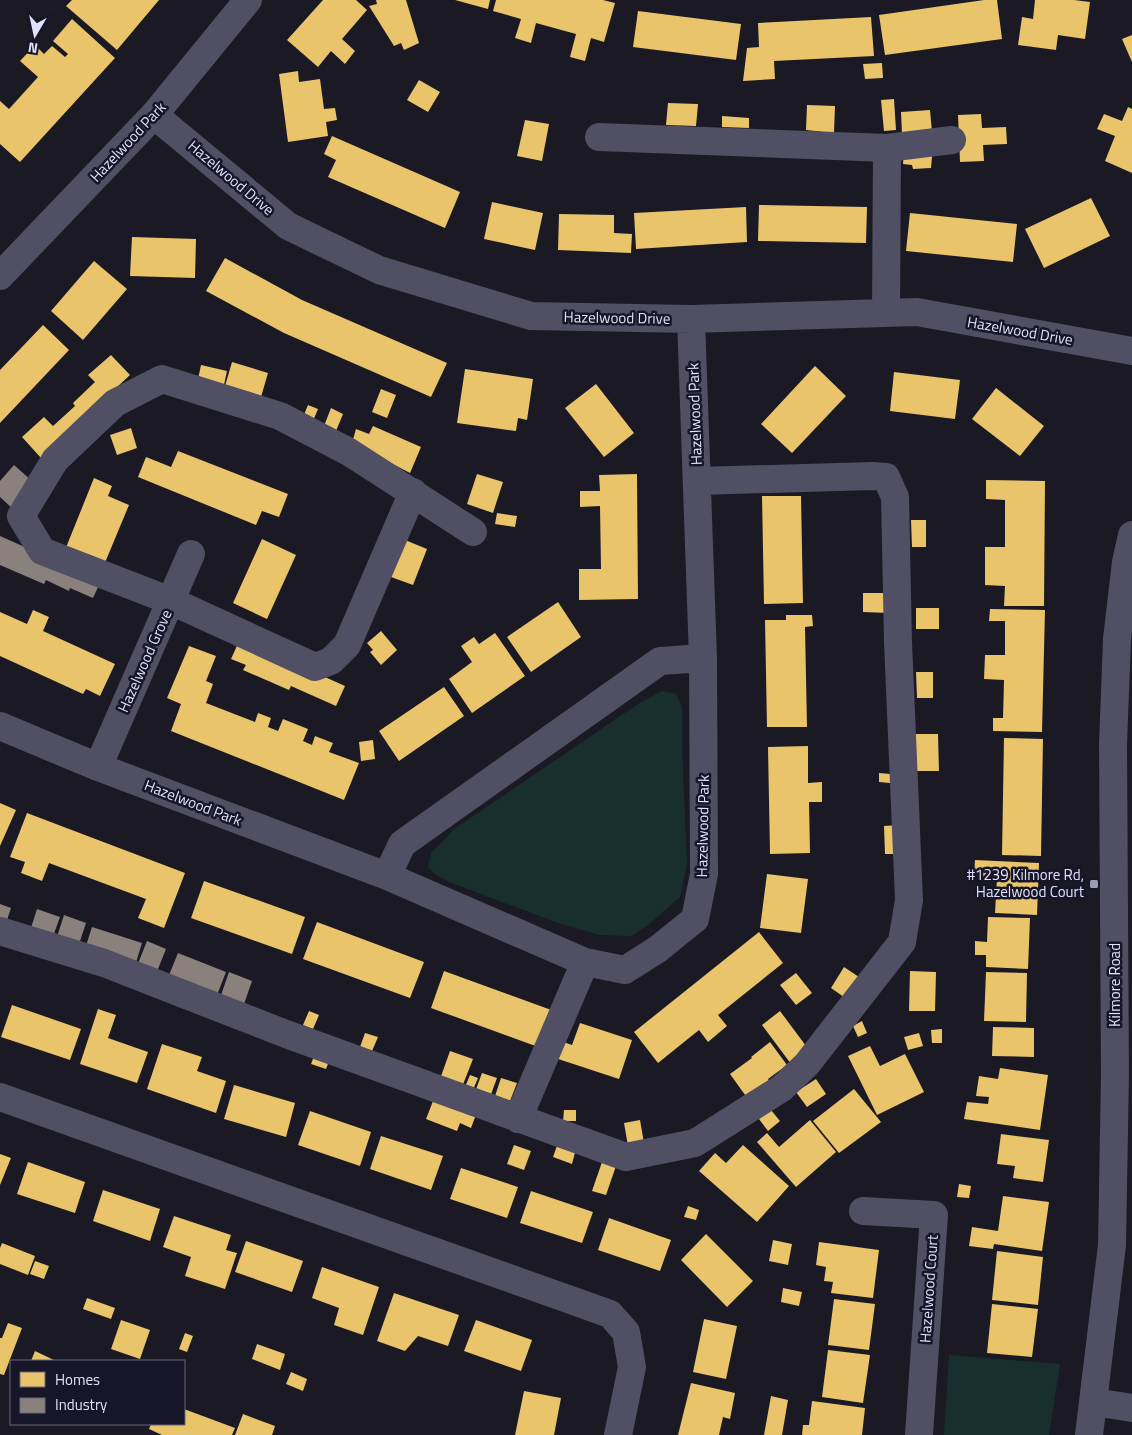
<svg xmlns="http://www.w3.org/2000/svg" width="1132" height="1435" viewBox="0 0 1132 1435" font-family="'Titillium Web',sans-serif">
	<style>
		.green { fill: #182f2e }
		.homes { fill: #e9c46a }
		.industry { fill: #8a817c }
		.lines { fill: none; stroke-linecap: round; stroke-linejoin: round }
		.minor { stroke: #504f63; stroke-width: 28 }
		.poi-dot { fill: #9c9ab0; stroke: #171528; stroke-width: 2 }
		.labels { text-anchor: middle; stroke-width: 5; stroke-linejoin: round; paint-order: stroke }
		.street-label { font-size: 15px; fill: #e2e0fb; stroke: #171528 }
		.poi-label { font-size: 15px; fill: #e2e0fb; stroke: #171528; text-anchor: end }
	</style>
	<rect width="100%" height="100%" fill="#1a1924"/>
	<path class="green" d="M662,691L676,694L682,707V748L687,863L680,897L647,926L631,936L600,935L558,923L449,882L438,876L428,868L431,853L454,829L641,702Z
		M949,1355L1060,1364L1049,1435H944Z"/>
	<path class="homes" d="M72,0H159L117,50L66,6Z
		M323,0H356L367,10L342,39L355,51L345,64L331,51L318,67L287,40Z
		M376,0H406L419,43L404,50L401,43L394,46L369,6L377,4Z
		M455,0H490L488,9Z
		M496,0H603L615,3L604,42L591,38L585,61L570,57L576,34L536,23L531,43L515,38L521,19L493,11Z
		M984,0H997L1002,39L885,55L879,15Z
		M1035,0H1074L1090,2L1085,39L1058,35L1056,50L1018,45L1022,17L1033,19Z
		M638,11L741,24L736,60L633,47Z
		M871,17L874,56L774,61L775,79L743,81L747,48L759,47L758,23Z
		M72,19L115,58L20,162L0,144V101L9,109L38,77L20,61L35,45L44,54L52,46L65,57L68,54L53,41Z
		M1132,35V62L1122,39Z
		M882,63L883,78L865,79L863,64Z
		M298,71L299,82L320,79L324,109L335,108L337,120L326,122L328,136L288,142L279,74Z
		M419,80L440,92L428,112L407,100Z
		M894,99L896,130L884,131L881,100Z
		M668,103L698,104L696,126L666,125Z
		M807,105L835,106L834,133L806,130Z
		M1128,107L1132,109V173L1105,161L1115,136L1097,129L1104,114L1122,121Z
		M930,110L932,132L902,134L901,112Z
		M981,114L982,128L1006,127L1007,144L983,145L984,161L960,162L958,115Z
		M722,116L749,118V128L722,127Z
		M525,120L549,124L542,161L517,156Z
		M332,136L460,192L445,228L328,177L336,160L324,154Z
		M933,146L931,168L913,169L912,165L903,164L904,148Z
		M1091,198L1110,236L1044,268L1025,229Z
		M492,202L543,213L535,250L484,239Z
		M759,205L867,207L866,243L758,241Z
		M746,207L747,242L636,249L634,213Z
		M910,213L1017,224L1013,262L906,251Z
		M559,214L614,215V233L632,234L631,253L558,250Z
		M132,237L196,239L195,278L130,276Z
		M225,258L302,300L447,363L431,397L284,333L206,291Z
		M94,261L127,289L83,340L51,311Z
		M43,325L69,350L0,423V370Z
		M111,355L130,375L41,458L22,437L44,417L53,426L75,406L73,403L95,382L88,375Z
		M232,362L268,373L261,397L225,386Z
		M201,365L227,371L224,385L198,379Z
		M815,366L846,396L792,453L761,424Z
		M465,369L533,379L527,420L518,418L516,431L457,423Z
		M894,372L960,380L955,419L890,411Z
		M596,384L634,433L604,457L565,408Z
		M996,388L1044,426L1020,456L972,419Z
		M381,389L396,395L387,418L372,412Z
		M308,405L318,409L313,421L303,417Z
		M331,408L343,414L336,431L324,426Z
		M373,426L421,447L410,473L352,443L356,429L369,434Z
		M131,428L137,448L117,455L110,435Z
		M178,451L288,494L279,517L262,511L256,525L138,477L146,457L171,467Z
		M477,474L503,482L493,513L467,504Z
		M637,474L638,599L579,600V569H601L600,506L580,507V491H600L599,475Z
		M94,478L112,486L108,496L129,505L104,565L65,550Z
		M986,480L1045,481L1044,606H1004L1005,586L985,585V547H1005V500L986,499Z
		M762,496H801L803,603L764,604Z
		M497,513L517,516L515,527L495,524Z
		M911,520H926V547H912Z
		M262,539L296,555L267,619L233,603Z
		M405,540L427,549L413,585L391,577Z
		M863,593H889V613L863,612Z
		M558,602L581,637L531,672L507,637Z
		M916,608H939V629H916Z
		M990,609L1045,610L1042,732L993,731V718H1003L1004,680L984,679L985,655H1005V621H989Z
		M33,610L49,617L43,631L115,664L100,696L86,689L83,694L0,656V612L27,624Z
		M786,615H812L813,626L805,627L807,727H767L765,620H786Z
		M381,631L397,650L381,665L370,652L373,650L367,643Z
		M495,633L525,676L472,713L449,679L472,662L461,646L474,637L479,644Z
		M240,639L345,686L336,706L291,686L289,690L243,670L246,665L231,659Z
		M189,646L216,656L206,681L213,684L206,703L255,722L258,713L271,718L268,727L278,731L283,719L308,729L303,741L312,745L315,736L333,743L329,752L359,763L344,800L171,731L181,704L167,698Z
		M916,672H933V698H917Z
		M444,687L464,716L399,761L379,731Z
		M914,734H938L939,771H914Z
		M1004,738L1043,739L1041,856L1002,855Z
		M373,740L375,759L361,761L359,742Z
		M808,746V783L822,782V802H809L810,853L770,854L768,747Z
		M879,773L891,774L890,783L879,782Z
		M0,803L16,810L0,846Z
		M27,813L185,873L164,928L138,918L146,899L49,863L42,881L21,873L25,862L10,857Z
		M899,825L900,854H885L884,826Z
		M975,860L1039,863L1037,915L995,913L997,878L974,877Z
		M767,874L808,879L801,933L760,928Z
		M204,881L305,917L292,954L191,918Z
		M988,917L1030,918L1028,969L986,967V955H975V941L987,942Z
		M317,922L424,962L410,998L303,959Z
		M759,932L783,963L718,1015L727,1026L708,1042L699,1030L658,1063L634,1032Z
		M844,967L865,981L851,1002L831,988Z
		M444,971L554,1011L541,1048L431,1008Z
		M910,971L936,972L935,1011H909Z
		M986,972L1027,973L1026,1022L984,1021Z
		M796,973L812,993L796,1005L780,985Z
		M12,1005L81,1029L70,1060L1,1037Z
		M98,1009L116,1015L108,1038L148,1052L137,1083L80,1064Z
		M309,1011L319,1015L313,1029L303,1025Z
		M780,1011L812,1054L794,1068L762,1025Z
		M862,1021L867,1033L858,1037L853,1026Z
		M580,1023L632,1040L619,1079L549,1056L555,1039L572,1045Z
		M993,1027L1034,1028V1057L992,1056Z
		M942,1029V1043H932L931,1030Z
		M365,1033L378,1037L372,1051L360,1047Z
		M919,1033L923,1046L908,1050L904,1037Z
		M770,1042L787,1065L768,1079L770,1083L748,1099L730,1074L752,1058L751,1057Z
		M162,1044L202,1057L197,1071L226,1081L216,1113L147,1089Z
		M870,1046L880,1066L905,1054L924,1092L877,1115L848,1056Z
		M316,1051L331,1056L326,1069L311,1064Z
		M450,1051L473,1059L462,1087L440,1079Z
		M1000,1068L1048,1075L1040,1130L964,1119L967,1102L988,1104L989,1097L976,1096L979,1076L998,1079Z
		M482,1073L497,1078L490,1097L475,1092Z
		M470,1075L478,1078L473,1090L465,1087Z
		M501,1078L517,1083L510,1101L495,1096Z
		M816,1079L826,1094L807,1107L796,1092Z
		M234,1085L295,1103L286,1137L224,1119Z
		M854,1089L881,1122L839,1153L813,1121Z
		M435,1096L477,1112L471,1128L460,1123L457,1131L426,1119Z
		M564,1110H576V1121H563Z
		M771,1110L780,1121L768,1131L759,1119Z
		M310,1111L371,1132L360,1166L298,1145Z
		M640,1120L644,1143L628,1146L624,1123Z
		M810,1120L836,1152L796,1187L757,1142L767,1133L779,1147Z
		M1001,1134L1049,1140L1043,1182L1013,1178L1015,1166L997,1164Z
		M381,1136L443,1156L431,1190L370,1169Z
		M558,1143L576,1149L572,1164L553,1157Z
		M514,1145L531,1151L524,1170L507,1164Z
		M743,1145L789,1186L757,1222L699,1171L715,1153L726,1163Z
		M0,1154L11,1158L0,1185Z
		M28,1162L85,1182L75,1213L17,1194Z
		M602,1162L616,1166L606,1195L592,1191Z
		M461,1168L518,1187L507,1218L450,1199Z
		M959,1184L971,1186L969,1198L957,1197Z
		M103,1190L160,1209L150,1241L93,1221Z
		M531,1191L593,1212L582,1243L520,1223Z
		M1003,1196L1049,1202L1042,1251L994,1244L993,1249L969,1246L972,1227L998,1231Z
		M688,1206L699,1210L696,1220L684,1217Z
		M174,1216L231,1235L226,1250L237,1253L225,1289L185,1276L191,1257L163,1247Z
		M609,1218L671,1240L660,1271L598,1250Z
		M706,1234L753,1281L727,1307L681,1260Z
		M773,1240L792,1244L788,1265L769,1261Z
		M246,1241L303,1261L292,1292L235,1272Z
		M819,1242L879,1250L873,1298L831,1293L833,1282L824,1281L826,1267L816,1265Z
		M2,1243L35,1256L28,1275L0,1264V1248Z
		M997,1251L1043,1257L1038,1305L992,1300Z
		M35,1261L49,1266L44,1279L30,1274Z
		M322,1267L379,1287L363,1335L334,1325L339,1308L312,1298Z
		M783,1288L802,1292L799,1306L781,1302Z
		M394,1293L459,1315L448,1346L418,1336L405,1351L377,1341Z
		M87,1298L115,1308L111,1319L83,1309Z
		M834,1299L875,1304L869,1350L828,1345Z
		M992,1304L1038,1309L1032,1357L987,1353Z
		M704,1319L737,1326L726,1379L693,1372Z
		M121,1320L150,1330L140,1359L111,1349Z
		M476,1320L532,1340L521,1371L464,1351Z
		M8,1323L22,1328L4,1375L0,1374V1338H2Z
		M185,1333L193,1336L187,1352L179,1349Z
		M257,1344L285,1354L280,1370L252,1359Z
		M828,1350L870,1355L863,1403L822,1397Z
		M35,1351L56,1361H31Z
		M291,1372L307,1379L303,1391L286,1384Z
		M691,1383L735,1393L730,1419L723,1417L719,1435H678Z
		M524,1391L561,1398L554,1435H515Z
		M771,1396L788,1400L782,1435H764Z
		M812,1401L865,1408L862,1435H802L803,1425H809Z
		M184,1409L235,1428L232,1435H162L149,1429L151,1424H184Z
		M243,1414L275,1426L272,1435H235Z"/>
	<path class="industry" d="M14,465L32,481L14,510L0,497V481Z
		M0,536L101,581L93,598L70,588L69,591L46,580L44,584L0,565Z
		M0,904L11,908L6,923L0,921Z
		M37,909L60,917L52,939L30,931Z
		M64,915L86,923L77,950L55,943Z
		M92,927L142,943L134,969L84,952Z
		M147,941L166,949L156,974L137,966Z
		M178,953L226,972L217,995L169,975Z
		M229,972L252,981L244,1004L221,995Z"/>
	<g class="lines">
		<path class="minor" d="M154,115L288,226L379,270L531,316L691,319L917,312L1132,351
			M599,137L887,148L952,140
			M0,276L154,115L248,0
			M886,313L887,148
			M413,492L347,645L331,661L315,667L171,601L42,551L21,516L55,460L115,403L162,379L280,416L349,452L473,532
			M0,726L98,767L387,876L585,962L625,970L658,949L695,919L704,874L703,658L691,319
			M98,767L191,554
			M387,876L402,844L660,661L703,658
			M0,931L104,963L286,1034L626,1157L695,1143L782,1088L807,1064L902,942L909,900L898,642L895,497L886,477L872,476L698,481
			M0,1097L610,1314L626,1332L632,1367L618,1435
			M518,1119L585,962
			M863,1211L934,1215L919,1435
			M1094,1402L1132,1408
			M1089,1435L1112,1245L1115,1074L1113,745L1117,639L1126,562L1132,535"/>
	</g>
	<rect class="poi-dot" x="1089" y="879" width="10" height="10" rx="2.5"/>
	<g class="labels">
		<g class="street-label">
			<text transform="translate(128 142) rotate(-47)" y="5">Hazelwood Park</text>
			<text transform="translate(231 178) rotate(40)" y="5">Hazelwood Drive</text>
			<text transform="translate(617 318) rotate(1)" y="5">Hazelwood Drive</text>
			<text transform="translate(1020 331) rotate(10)" y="5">Hazelwood Drive</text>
			<text transform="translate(695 414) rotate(-92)" y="5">Hazelwood Park</text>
			<text transform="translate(145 661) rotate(-66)" y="5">Hazelwood Grove</text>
			<text transform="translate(193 803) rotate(21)" y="5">Hazelwood Park</text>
			<text transform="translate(703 826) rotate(-89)" y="5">Hazelwood Park</text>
			<text transform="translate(1115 985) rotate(-90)" y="5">Kilmore Road</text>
			<text transform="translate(929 1289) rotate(-86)" y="5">Hazelwood Court</text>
		</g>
		<g class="poi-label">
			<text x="1084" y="880">#1239 Kilmore Rd,<tspan x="1084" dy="17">Hazelwood Court</tspan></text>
		</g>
	</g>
	<rect x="10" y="1360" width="175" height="65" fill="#171528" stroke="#68667c"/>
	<rect x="20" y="1372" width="25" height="15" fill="#e9c46a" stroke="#68667c"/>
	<text x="55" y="1385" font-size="15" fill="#e2e0fb">Homes</text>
	<rect x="20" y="1398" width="25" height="15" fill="#8a817c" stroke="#68667c"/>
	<text x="55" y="1410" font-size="15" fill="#e2e0fb">Industry</text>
	<g transform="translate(35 35) rotate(189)" stroke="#171528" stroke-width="4" paint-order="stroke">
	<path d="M0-4L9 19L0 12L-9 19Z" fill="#e2e0fb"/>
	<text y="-8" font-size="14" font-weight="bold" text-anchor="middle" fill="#e2e0fb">N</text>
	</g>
</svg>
